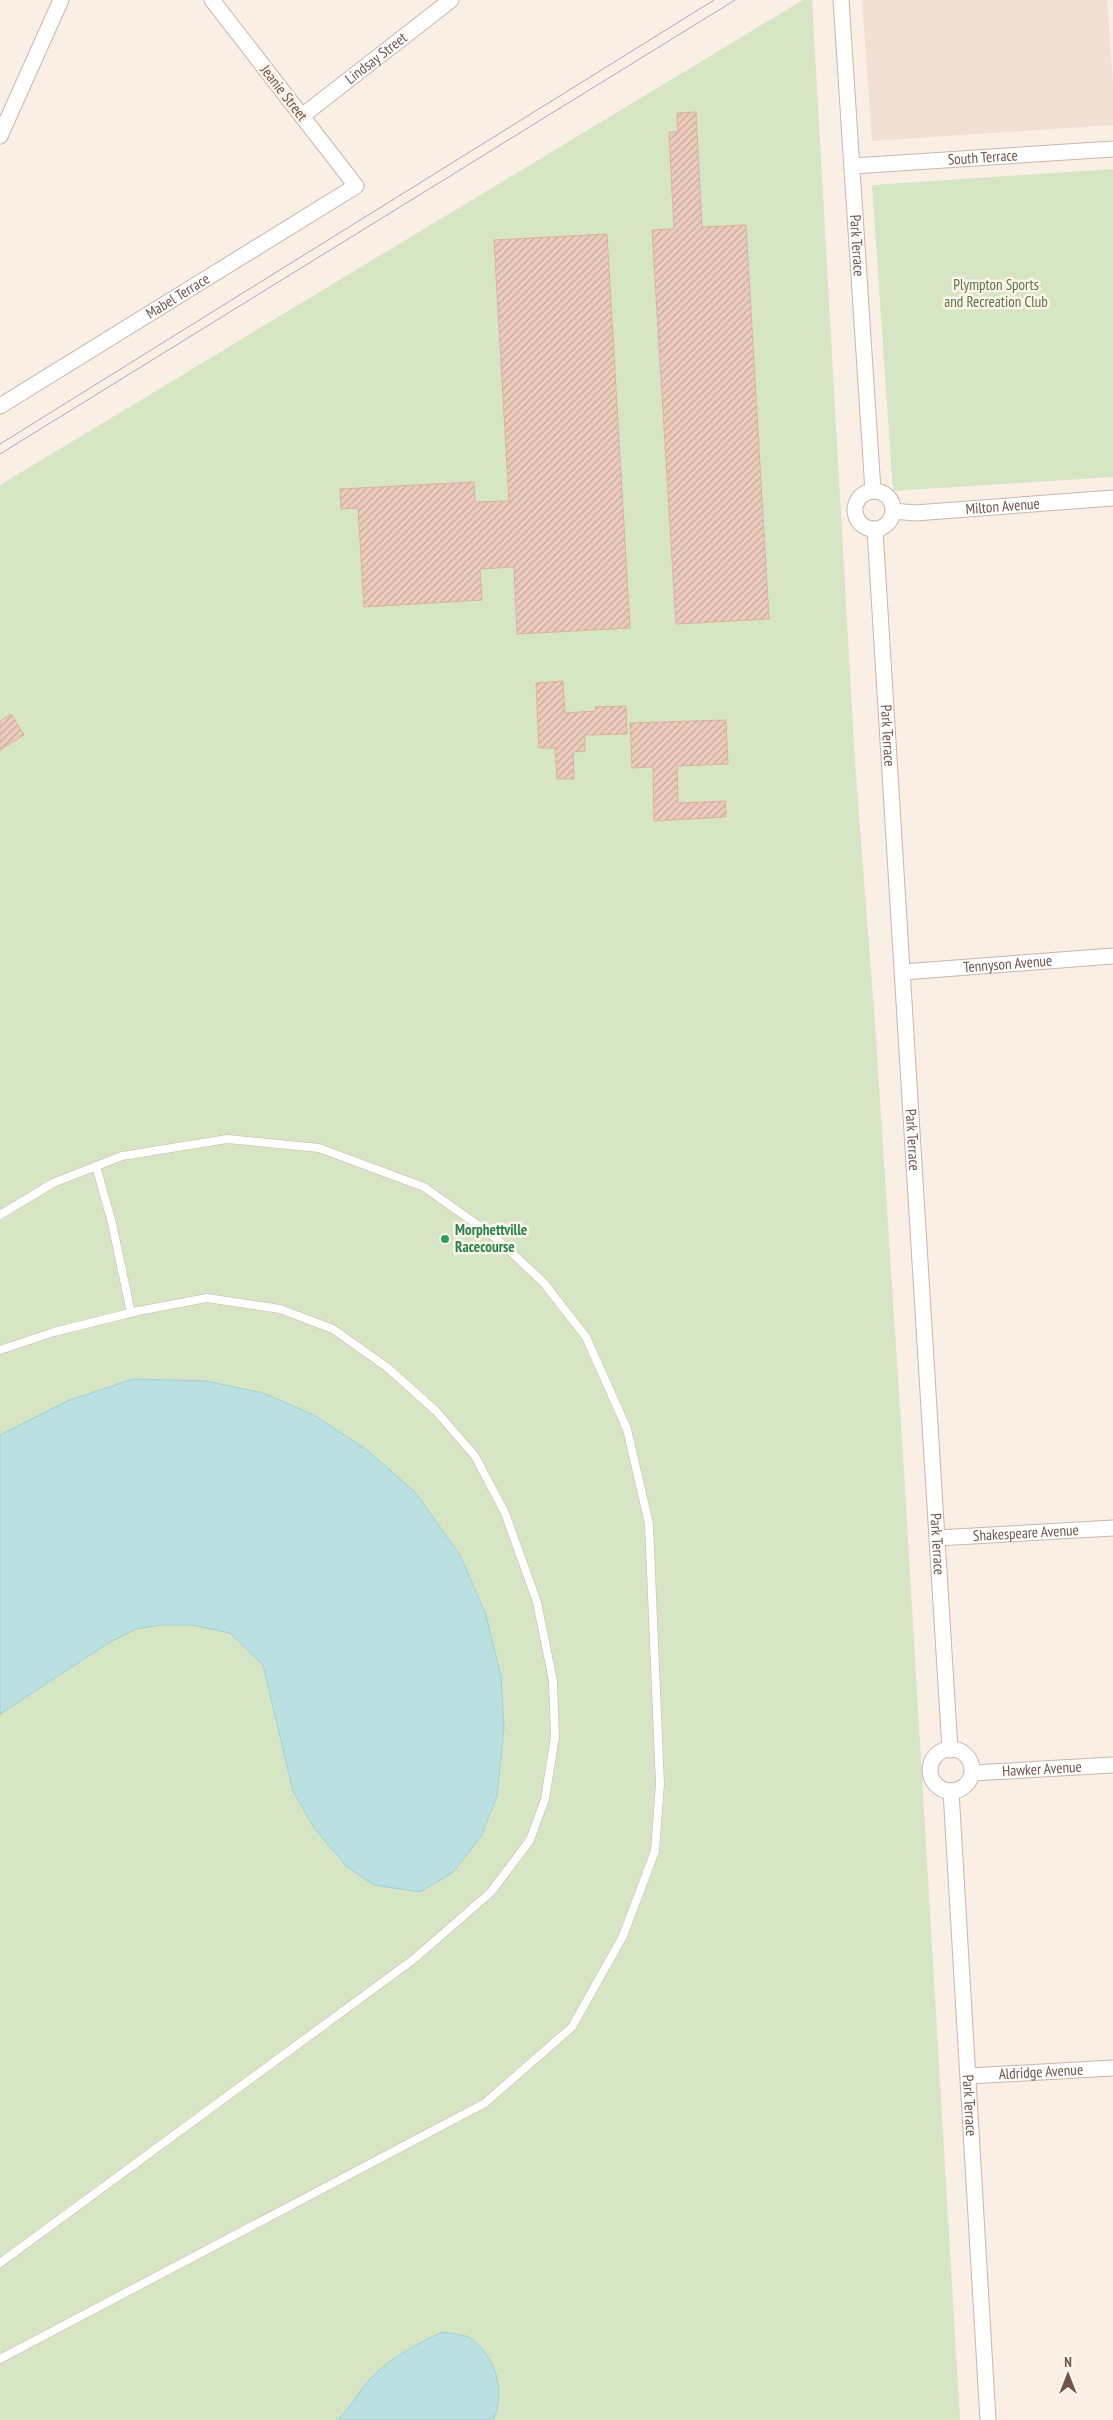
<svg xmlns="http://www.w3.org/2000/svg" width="1113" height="2420" viewBox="0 0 1113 2420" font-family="'PT Sans Narrow',sans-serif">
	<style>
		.residential { fill: #f1e0d3 }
		.park { fill: #d6e6c4 }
		.water { fill: #bbe0e2; stroke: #a2d0d3 }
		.building { fill: url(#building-hatch); stroke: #deb1a0 }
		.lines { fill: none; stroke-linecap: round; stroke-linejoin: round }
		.service-casing { stroke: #cab6ac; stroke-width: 9 }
		.minor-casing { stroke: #cab6ac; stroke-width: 17 }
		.service { stroke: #fff; stroke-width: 8 }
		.minor { stroke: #fff; stroke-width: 15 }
		.tram { stroke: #b1a4c2; stroke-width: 1 }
		.leisure-dot { fill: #2e9e5b; stroke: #fdf4ea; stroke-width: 2 }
		.labels { text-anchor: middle; stroke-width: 5; stroke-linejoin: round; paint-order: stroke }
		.street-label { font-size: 15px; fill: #70554c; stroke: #fdf4ea }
		.park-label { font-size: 15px; fill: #597545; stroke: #fdf4ea }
		.leisure-label { font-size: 15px; font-weight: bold; fill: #27864d; stroke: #fdf4ea; text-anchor: start }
	</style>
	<defs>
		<pattern id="building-hatch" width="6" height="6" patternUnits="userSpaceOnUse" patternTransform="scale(1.25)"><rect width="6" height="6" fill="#edccbe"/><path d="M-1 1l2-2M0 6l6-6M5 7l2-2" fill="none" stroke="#c4a89d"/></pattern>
	</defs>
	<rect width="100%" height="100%" fill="#faefe4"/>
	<path class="residential" d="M862,0H1107L1113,84V125L872,141Z"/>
	<path class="park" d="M803,0H812L855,763L875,1023L903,1455L960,2420H0V485Z
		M1113,169V477L893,491L872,185Z"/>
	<path class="water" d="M133,1379L206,1381L263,1393L314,1415L367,1450L415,1492L460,1555L486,1615L501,1676L504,1728L497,1796L481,1837L452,1873L420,1892L374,1885L347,1867L314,1828L293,1791L263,1665L230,1633L192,1625H161L136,1629L107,1644L0,1714V1435L67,1401Z
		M442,2332C450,2334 465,2334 472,2339C496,2358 506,2392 493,2420H337C351,2408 359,2390 372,2377C391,2357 417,2344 442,2332Z"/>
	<path class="building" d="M696,112L702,227L746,225L769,619L676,624L652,230L674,229L669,132H678L677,113Z
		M607,234L630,628L517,634L514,567L480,569L482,600L364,607L358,508L341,509L340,489L474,482L475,502L509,501L494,240Z
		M563,681L565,713L596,711L595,707L626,706L627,734L585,735V751L573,752L574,779H557L555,748H539L536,683Z
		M11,714L24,735L0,750V721Z
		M726,720L728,764L677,766L678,803L725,801L726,817L654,821L653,767L632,768L630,723Z"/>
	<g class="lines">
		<g class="service-casing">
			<path id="service" d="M96,1166L112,1223L131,1313
				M0,1215L53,1183L122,1156L227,1139L319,1148L424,1187L496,1238L543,1282L586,1337L627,1429L649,1524L660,1784L655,1851L623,1936L572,2027L485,2103L0,2359
				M0,1350L54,1332L138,1311L207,1298L280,1309L333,1329L388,1368L436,1411L475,1456L505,1513L537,1602L553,1681L555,1737L545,1799L530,1840L491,1892L414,1959L0,2263"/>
		</g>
		<g class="minor-casing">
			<g id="minor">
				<path id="s1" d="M841,0L873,491"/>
				<path id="s2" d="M302,116L451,0"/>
				<path d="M0,136L61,0"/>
				<path id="s3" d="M853,166L1113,149"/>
				<path id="s4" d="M0,406L356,186L212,0"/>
				<circle cx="874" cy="510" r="19"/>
				<path id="s5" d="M893,511L915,513L1113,498"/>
				<path id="s6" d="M875,530L950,1750"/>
				<path id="s7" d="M903,972L1113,956"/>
				<path id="s8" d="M937,1538L1113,1528"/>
				<circle cx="951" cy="1770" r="21"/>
				<path id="s9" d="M972,1773L1113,1765"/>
				<path id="s10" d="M951,1791L988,2420"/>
				<path id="s11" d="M969,2076L1113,2068"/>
			</g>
		</g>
		<use href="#service" class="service"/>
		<use href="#minor" class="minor"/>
		<path class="tram" d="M0,444L714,0
			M0,454L735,0"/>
	</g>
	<circle class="leisure-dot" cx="445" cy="1239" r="5"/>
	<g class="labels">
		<g class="street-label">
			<text dy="5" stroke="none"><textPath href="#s2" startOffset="94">Lindsay Street</textPath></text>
			<text transform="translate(284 93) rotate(52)" y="5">Jeanie Street</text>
			<text dy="5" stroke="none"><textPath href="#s3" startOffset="130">South Terrace</textPath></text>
			<text dy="5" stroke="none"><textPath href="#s1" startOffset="246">Park Terrace</textPath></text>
			<text dy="5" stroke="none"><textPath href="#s4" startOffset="209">Mabel Terrace</textPath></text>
			<text dy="5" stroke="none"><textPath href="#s5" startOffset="110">Milton Avenue</textPath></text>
			<text dy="5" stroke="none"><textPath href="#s6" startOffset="206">Park Terrace</textPath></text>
			<text dy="5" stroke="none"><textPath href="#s7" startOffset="105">Tennyson Avenue</textPath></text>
			<text dy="5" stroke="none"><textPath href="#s6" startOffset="611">Park Terrace</textPath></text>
			<text dy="5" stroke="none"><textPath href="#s8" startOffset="89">Shakespeare Avenue</textPath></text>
			<text dy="5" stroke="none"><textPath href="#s6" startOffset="1016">Park Terrace</textPath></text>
			<text dy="5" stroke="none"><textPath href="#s9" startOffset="70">Hawker Avenue</textPath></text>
			<text dy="5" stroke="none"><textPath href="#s11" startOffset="72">Aldridge Avenue</textPath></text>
			<text dy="5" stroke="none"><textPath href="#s10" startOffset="315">Park Terrace</textPath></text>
		</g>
		<g class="park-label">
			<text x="996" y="290">Plympton Sports<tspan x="996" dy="17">and Recreation Club</tspan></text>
		</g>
		<g class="leisure-label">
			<text x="455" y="1235">Morphettville<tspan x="455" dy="17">Racecourse</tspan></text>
		</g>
	</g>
	<g transform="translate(1068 2375)" stroke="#fdf4ea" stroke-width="4" paint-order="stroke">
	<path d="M0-4L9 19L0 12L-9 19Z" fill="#70554c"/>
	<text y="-8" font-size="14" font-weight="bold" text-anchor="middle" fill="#70554c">N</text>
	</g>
</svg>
